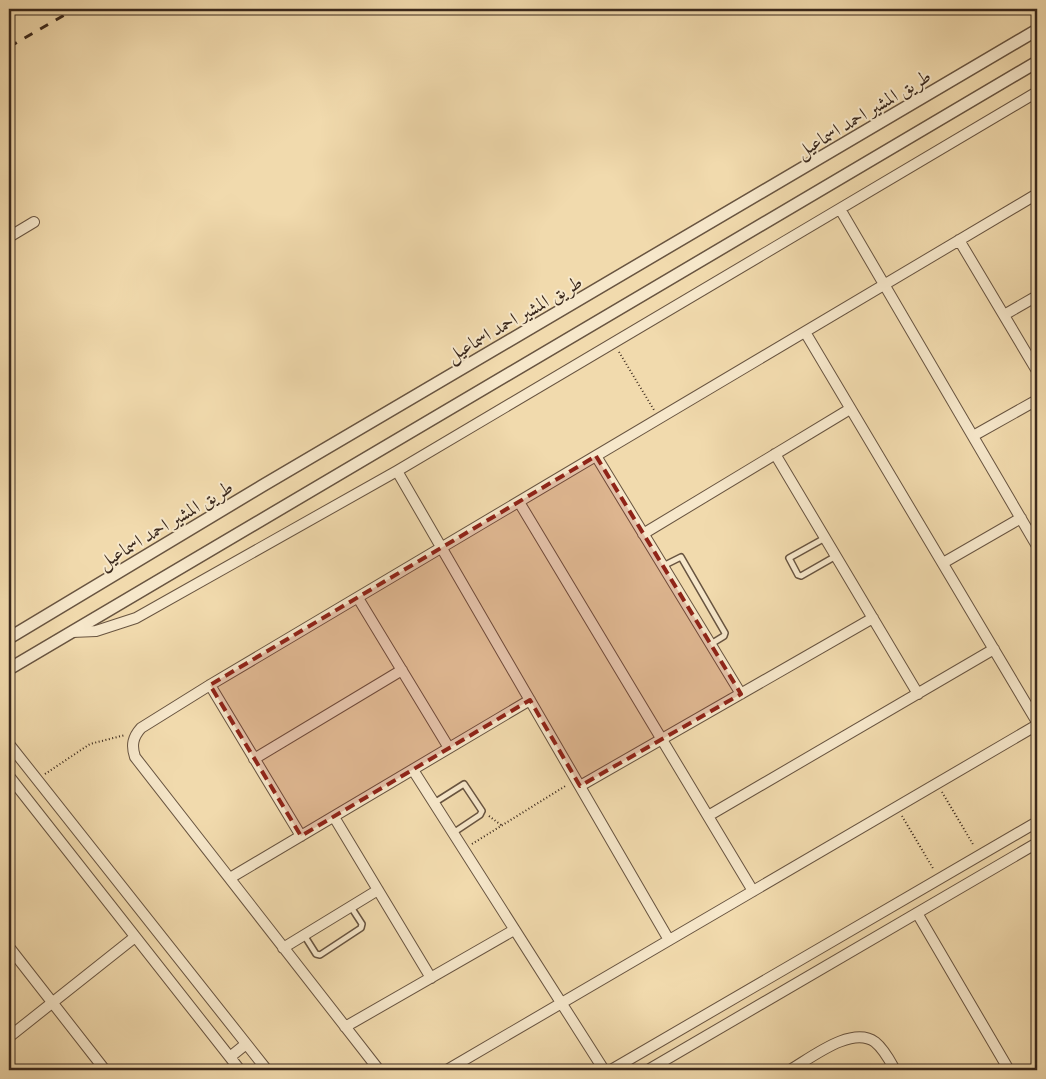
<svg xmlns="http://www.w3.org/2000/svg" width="1046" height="1079" viewBox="0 0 1046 1079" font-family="'IM FELL Double Pica',Amiri,serif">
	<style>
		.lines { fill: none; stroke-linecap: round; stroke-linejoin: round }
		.service-casing { stroke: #685440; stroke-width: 8 }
		.minor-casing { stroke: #685440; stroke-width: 12 }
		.tertiary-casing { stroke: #685440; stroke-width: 14 }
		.path { stroke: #3a281c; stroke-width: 2; stroke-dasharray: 1 2.5; stroke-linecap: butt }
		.service { stroke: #f6e7ca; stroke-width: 5 }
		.minor { stroke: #f6e7ca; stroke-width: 10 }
		.tertiary { stroke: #f6e7ca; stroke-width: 11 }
		.tram { stroke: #3a281c; stroke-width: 1 }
		.rail { stroke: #3a281c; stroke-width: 3; stroke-dasharray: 9 9; stroke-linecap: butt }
		.marked { fill: #8f2418; fill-opacity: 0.2; stroke: #8f2418; stroke-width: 4; stroke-dasharray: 10 6; stroke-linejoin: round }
		.labels { text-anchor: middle; stroke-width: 4; stroke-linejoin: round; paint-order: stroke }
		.street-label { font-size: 19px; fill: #3a281c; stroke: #f6e7ca }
	</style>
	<rect width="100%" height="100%" fill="#f1daad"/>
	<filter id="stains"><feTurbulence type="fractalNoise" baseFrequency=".004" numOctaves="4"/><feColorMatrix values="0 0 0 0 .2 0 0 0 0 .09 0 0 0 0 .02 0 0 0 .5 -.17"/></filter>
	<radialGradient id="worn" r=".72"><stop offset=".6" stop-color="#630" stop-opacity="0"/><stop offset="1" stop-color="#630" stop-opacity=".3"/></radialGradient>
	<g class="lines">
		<g class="service-casing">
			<path id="service" d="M825,538L789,558L798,575L801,576L836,556
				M663,566L681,557L725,633L724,636L711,644
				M434,803L464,784L482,811L480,815L453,833
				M304,935L316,954L320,955L361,928L362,924L351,907"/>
		</g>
		<g class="minor-casing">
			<path id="minor" d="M840,209L1037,546
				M9,237L34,222
				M959,240L1037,371
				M1004,315L1037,296
				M805,332L1037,722
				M973,436L1037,400
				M775,454L918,694
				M596,456L741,694
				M397,471L669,940
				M519,502L753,891
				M643,534L850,409
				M943,563L1021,518
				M358,598L449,748
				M72,632L96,631L136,618L397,471L1037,92
				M210,685L301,836
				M9,744L267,1070
				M254,759L402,670
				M413,770L604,1070
				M9,776L240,1070
				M580,786L873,618
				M708,816L994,649
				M334,817L431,978
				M230,878L530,700
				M917,913L1009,1070
				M9,947L105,1070
				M283,948L378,890
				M345,1027L514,930
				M9,1037L135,937
				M230,1057L246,1044
				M379,1070L135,757C131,745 133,737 141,728L210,685L1037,194
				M447,1070L1037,725
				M611,1070L1037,822
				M648,1070L1037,843
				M790,1070C811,1058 852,1025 875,1042C884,1049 890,1061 895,1070"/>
		</g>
		<g class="tertiary-casing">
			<path id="tertiary" d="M9,638L262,486L1037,30
				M9,669L1037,62"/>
		</g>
		<path class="path" d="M619,352L654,410
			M45,774L90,744L125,735
			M942,792L974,846
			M489,816L501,825
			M902,816L934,870
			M472,844L567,785"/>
		<use href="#service" class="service"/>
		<use href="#minor" class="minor"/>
		<use href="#tertiary" class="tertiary"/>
		<path class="tram" d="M9,16L20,9"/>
		<path class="rail" d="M9,47L75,9"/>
	</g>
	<path class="marked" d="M596,456L741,694L580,786L530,700L301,836L210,685Z"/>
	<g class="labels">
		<g class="street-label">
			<text transform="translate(863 113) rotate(-31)" y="7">طريق المشير احمد اسماعيل</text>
			<text transform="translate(514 318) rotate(-30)" y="7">طريق المشير احمد اسماعيل</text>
			<text transform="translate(165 524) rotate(-31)" y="7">طريق المشير احمد اسماعيل</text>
		</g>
	</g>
	<rect width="1046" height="1079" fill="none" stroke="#f1daad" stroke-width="30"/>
	<rect x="10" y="10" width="1026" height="1059" fill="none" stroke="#3a281c" stroke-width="2.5"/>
	<rect x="15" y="15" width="1016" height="1049" fill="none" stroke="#3a281c"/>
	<rect width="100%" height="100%" filter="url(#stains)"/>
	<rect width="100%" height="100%" fill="url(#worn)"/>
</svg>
